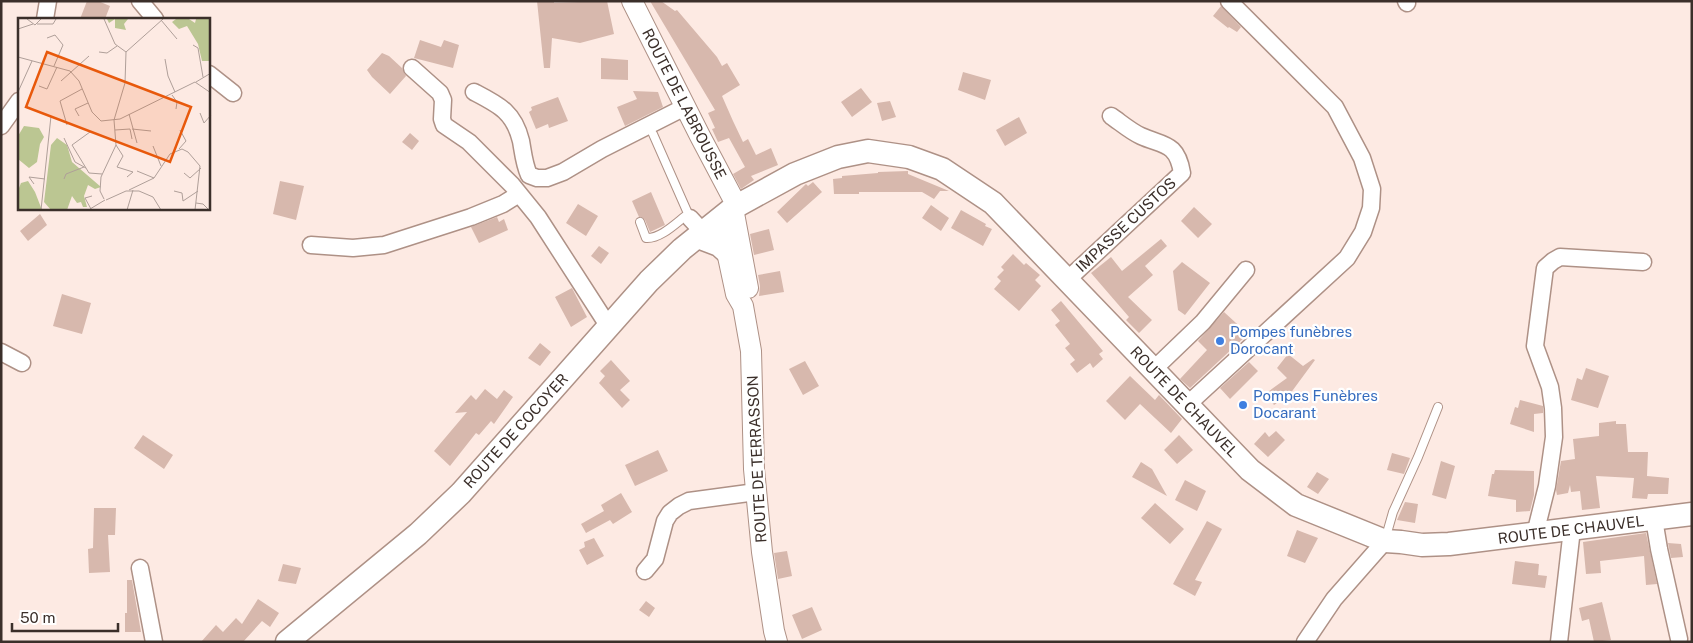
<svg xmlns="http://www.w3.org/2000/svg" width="1693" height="643" viewBox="0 0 1693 643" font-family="'Public Sans',sans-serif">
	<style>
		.building { fill: #d7b8ad }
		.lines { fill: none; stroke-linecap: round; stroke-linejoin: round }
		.service-casing { stroke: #ae9186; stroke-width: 10 }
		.minor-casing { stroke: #ae9186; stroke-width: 19 }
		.tertiary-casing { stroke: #ae9186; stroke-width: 22 }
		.secondary-casing { stroke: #ae9186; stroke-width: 25 }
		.service { stroke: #fff; stroke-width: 8 }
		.minor { stroke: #fff; stroke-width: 16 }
		.tertiary { stroke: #fff; stroke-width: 20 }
		.secondary { stroke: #fff; stroke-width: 22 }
		.shop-dot { fill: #3f7fe0; stroke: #fff; stroke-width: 2 }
		.labels { text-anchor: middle; stroke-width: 4.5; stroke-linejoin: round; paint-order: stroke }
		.street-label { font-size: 15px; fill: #3b2f2a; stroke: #fff }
		.shop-label { font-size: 15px; fill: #366cbe; stroke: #fff; text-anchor: start }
		.inset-road { fill: none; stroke: #af9f99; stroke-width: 1 }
		.view { fill: #e8590c; fill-opacity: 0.15; stroke: #e8590c; stroke-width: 2.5 }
		.inset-edge { fill: none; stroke: #3b2f2a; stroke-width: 2.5 }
	</style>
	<rect width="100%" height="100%" fill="#fdeae3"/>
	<path class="building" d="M87,1H98L110,6L105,19H80Z
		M537,1H554V3L607,1L614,34L580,43L552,38L550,68H544Z
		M650,1H661L675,11L677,10L717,57L722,66L727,63L740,85L722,96L733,121L743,142L748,139L756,155L771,148L778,165L751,176L754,180L741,189L733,174L745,167L729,138L718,142L712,129L715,128L708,113L715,110Z
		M1221,6L1241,27L1237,32L1229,27L1228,28L1213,16Z
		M420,40L441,47L444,40L459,45L453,68L414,58Z
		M382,53L389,56L402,68L406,76L390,94L372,77L367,70Z
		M601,58L628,60V80L601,79Z
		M963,72L991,80L985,100L958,90Z
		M861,88L872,102L852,117L841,102Z
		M633,91L658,92L663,107L625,126L617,107L637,99Z
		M558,97L568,121L549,128L548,124L536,129L529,112L532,110L531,107Z
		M890,101L896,117L882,121L877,103Z
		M1019,117L1027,133L1005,146L996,130Z
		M410,133L419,141L412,150L402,142Z
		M908,171V174L949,191H940L934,199L922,192H859V194H834L833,179L842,178V176L878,173V172Z
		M280,181L304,186L296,220L273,214Z
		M813,182L822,192L787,223L777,212L806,184L808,186Z
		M651,192L665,225L650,232L645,220L639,217L632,201Z
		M578,204L598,216L586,236L566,223Z
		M931,205L949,218L941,231L922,218Z
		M1194,207L1212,224L1198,238L1181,221Z
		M961,210L986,224L985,226L992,229L983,246L951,228Z
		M40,214L47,225L28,241L20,231Z
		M497,217L499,222L504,219L508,230L479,243L471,227Z
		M769,229L774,250L754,255L750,234Z
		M1161,239L1167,246L1145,266L1153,275L1128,297L1152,320L1139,333L1126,320L1129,317L1091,273L1111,257L1122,271Z
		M599,246L609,253L601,264L591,256Z
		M1013,254L1024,265L1026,263L1040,275L1035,280L1041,286L1019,311L994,289L1001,281L997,277L1004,270L1001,267Z
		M1182,262L1210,283L1185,315L1178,310L1173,271Z
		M780,271L784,292L759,296L760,286L758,275Z
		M572,288L587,317L571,327L555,297Z
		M62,294L91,303L82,334L53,326Z
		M1061,301L1103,351L1099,354L1103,359L1093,368L1090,363L1077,373L1070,364L1075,360L1065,348L1070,344L1055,325L1060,321L1051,310Z
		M1224,312L1248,334L1190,388L1180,379L1207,350L1198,341Z
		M540,343L551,352L540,366L528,358Z
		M1288,354L1303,366L1313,359L1315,360L1290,394L1274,405L1265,394L1287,378L1277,368Z
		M611,360L630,381L620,390L630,400L622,408L599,383L605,376L600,371Z
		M805,361L819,386L803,395L789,369Z
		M1249,362L1258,371L1230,399L1220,388Z
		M1586,368L1609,376L1598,408L1571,400L1577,378L1582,380Z
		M1130,376L1155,400L1159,395L1182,419L1171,433L1140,404L1125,420L1106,401Z
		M485,389L497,399L504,390L513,397L494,424L491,421L479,435L476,433L450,466L434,451L467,412L455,413L471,395L476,400Z
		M1520,400L1543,406V413L1534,414V432L1510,424L1515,407L1518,408Z
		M1616,421V424H1626L1628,452H1648L1647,476L1669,478L1668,494H1648L1647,499L1632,498L1634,478L1596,476L1600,508L1582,510L1580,491L1571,492L1570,485L1568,493L1557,495L1556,490L1561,461L1575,459L1573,439L1599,436V423Z
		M1276,431L1285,440L1268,457L1254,444L1265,432L1269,437Z
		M143,435L173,455L164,469L134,448Z
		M1179,435L1193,450L1177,464L1164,450Z
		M658,450L668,471L635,486L625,465Z
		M1392,453L1410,458L1404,474L1387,470Z
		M1441,461L1455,466L1446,499L1432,495Z
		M1141,462L1152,469L1167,496L1132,477Z
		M1495,470L1534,471V495L1530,511L1516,512V500L1488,496L1492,474H1494Z
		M1317,472L1329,479L1318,494L1307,487Z
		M1185,480L1206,491L1197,511L1175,500Z
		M621,493L632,512L613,524L610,520L586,533L581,524L604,511L601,505Z
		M1405,502L1418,504L1415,523L1397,520Z
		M1155,503L1184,529L1170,544L1141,518Z
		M94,508H116L115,535H108L110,572L89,573L88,549L93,548Z
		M1207,521L1222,529L1195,580L1202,582L1195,596L1173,584Z
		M1297,530L1318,538L1305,563L1287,556Z
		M1646,533L1657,584L1646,585L1644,556L1600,561L1601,573L1586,574L1583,542Z
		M594,538L604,556L587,565L579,550L585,547L584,542Z
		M1668,543L1681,544L1683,557L1671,558Z
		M787,551L792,576L778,579L774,553Z
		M1515,561L1539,564L1538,575L1547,576L1545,588L1512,584Z
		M283,564L301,568L296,584L278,581Z
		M127,580H132L141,632H125V613H127Z
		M258,599L279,613L270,627L262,621L243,642H201L216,625L223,632L236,618L242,624Z
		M646,601L655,608L649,617L639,610Z
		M1602,602L1611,640L1594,642L1589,619L1582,621L1579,608Z
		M812,607L822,630L802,639L792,615Z"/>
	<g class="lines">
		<g class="service-casing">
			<path id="service" d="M653,134L690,218
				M640,222L646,238C661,239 677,222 688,214
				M1385,540L1393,512L1418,457L1438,407"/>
		</g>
		<g class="minor-casing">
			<path id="minor" d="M140,1L155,19
				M1406,1L1407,3
				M45,19L48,1
				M412,68L440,93L443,100L442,119L444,125L469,142L512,185L538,217L609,327
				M209,74L233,93
				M474,92C499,105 514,112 521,141C523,152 524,164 529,175L537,178H547L563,172L602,149L685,107
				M1,126L19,101
				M690,218L703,232
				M311,245L353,248L384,245L471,217L503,204L519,194
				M1066,281L1182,173C1177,142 1163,146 1141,136C1130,131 1120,122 1111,116
				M1,352L22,363
				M1153,370L1203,322L1246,270
				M1187,405L1347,258L1363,232L1371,208L1372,189L1362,158L1335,107L1229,1
				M1654,519L1659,549L1679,639
				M1535,534L1547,486L1554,437L1553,408L1550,387L1535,346L1545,268L1553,261L1560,257L1643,262
				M140,568L154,642
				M645,571L655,559L665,521L670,513L679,506L689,501L756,492
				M1305,642L1334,599L1385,541
				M1559,642L1572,529"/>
		</g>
		<g class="tertiary-casing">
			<path id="tertiary" d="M632,1L700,136L737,206
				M733,208L748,288
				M720,219L736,294L743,306L751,351L754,469L762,552L774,631L777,642"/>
		</g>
		<g class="secondary-casing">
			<path id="secondary" d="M698,237L719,245L728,253
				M287,642L418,534L461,493L649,281L682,249L733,208L795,174L838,157L868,151L909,157L942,169L993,203L1250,470L1296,505L1385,541L1401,542L1422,545L1449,544L1692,514"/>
		</g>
		<use href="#service" class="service"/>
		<use href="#minor" class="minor"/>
		<use href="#tertiary" class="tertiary"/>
		<use href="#secondary" class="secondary"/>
	</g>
	<g class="shop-dot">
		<circle cx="1220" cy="341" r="5"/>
		<circle cx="1243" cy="405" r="5"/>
	</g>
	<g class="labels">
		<g class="street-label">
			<text transform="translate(684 104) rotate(63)" y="5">ROUTE DE LABROUSSE</text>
			<text transform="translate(1126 225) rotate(-43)" y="5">IMPASSE CUSTOS</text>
			<text transform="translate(1184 402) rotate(46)" y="5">ROUTE DE CHAUVEL</text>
			<text transform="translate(516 431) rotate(-48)" y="5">ROUTE DE COCOYER</text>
			<text transform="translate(757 459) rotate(-93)" y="5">ROUTE DE TERRASSON</text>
			<text transform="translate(1571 530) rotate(-7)" y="5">ROUTE DE CHAUVEL</text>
		</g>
		<g class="shop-label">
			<text x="1230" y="337">Pompes funèbres<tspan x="1230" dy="17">Dorocant</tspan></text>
			<text x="1253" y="401">Pompes Funèbres<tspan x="1253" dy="17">Docarant</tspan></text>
		</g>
	</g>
	<g transform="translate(18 18)">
		<rect width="192" height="192" fill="#fdeae3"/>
		<path d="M89,1H110L106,6L108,12L97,10V1L91,5ZM158,1H171L177,5L178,1H192V43H184L180,26L169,8L161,11L154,4ZM6,108L21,110L26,119L22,126L19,144L11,150L0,141V118ZM39,120L49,127L54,144L83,169L77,171L70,167L66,178L69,189H65L63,184L59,185L54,178L49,192H33L26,184L33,127ZM10,163L17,174L24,192H0L1,170L3,165Z" fill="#bbc692"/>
		<path class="inset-road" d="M9,1L17,7L23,1M86,1L97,26L108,34M143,2L159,21M19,6H35L38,1M0,11L15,6M29,20L37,17L45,27L36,48M175,27L180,30L185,59M81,34L89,35L99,28M0,39L52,53L61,63L74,94L83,103L102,101L177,64L193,75M147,41L150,58L157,74M43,63L71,38M178,64L193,55M21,68L29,71L39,49M0,74L14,43M154,77L159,84L158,91M182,95L186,105L193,97M111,96L119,125M61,98L57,91L70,85M96,102L107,65L108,34L145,1M49,107L42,83L64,71M114,111L133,113M97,112L112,111L114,121M72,114L54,127L71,155L84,156M46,120L57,144L68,150M98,127L105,138L99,149L115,154L109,159M135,128L143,148M161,131L168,123L162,112M119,153L136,160M166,155L172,160L183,150M46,161L48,156L66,149M16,166L11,159L27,161M111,172L136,160L152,136L164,131L170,134L182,148L177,192M156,173L164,175L165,183L180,173M86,181L82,173L83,159L98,127L96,102M88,182L108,173H121L135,179L143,192M178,185L185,186L191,192M72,191L87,182M73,191L67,180L74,178M23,192L33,98M109,192L115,172"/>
		<path class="view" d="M29,34L173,89L152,144L8,89Z"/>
		<rect width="192" height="192" class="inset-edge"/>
	</g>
	<rect width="1693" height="643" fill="none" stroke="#3b2f2a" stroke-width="5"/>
	<path d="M12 623v8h106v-8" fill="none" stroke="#3b2f2a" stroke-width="2.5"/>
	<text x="20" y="623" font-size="15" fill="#3b2f2a" stroke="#ffffff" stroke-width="4" paint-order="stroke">50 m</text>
</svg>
